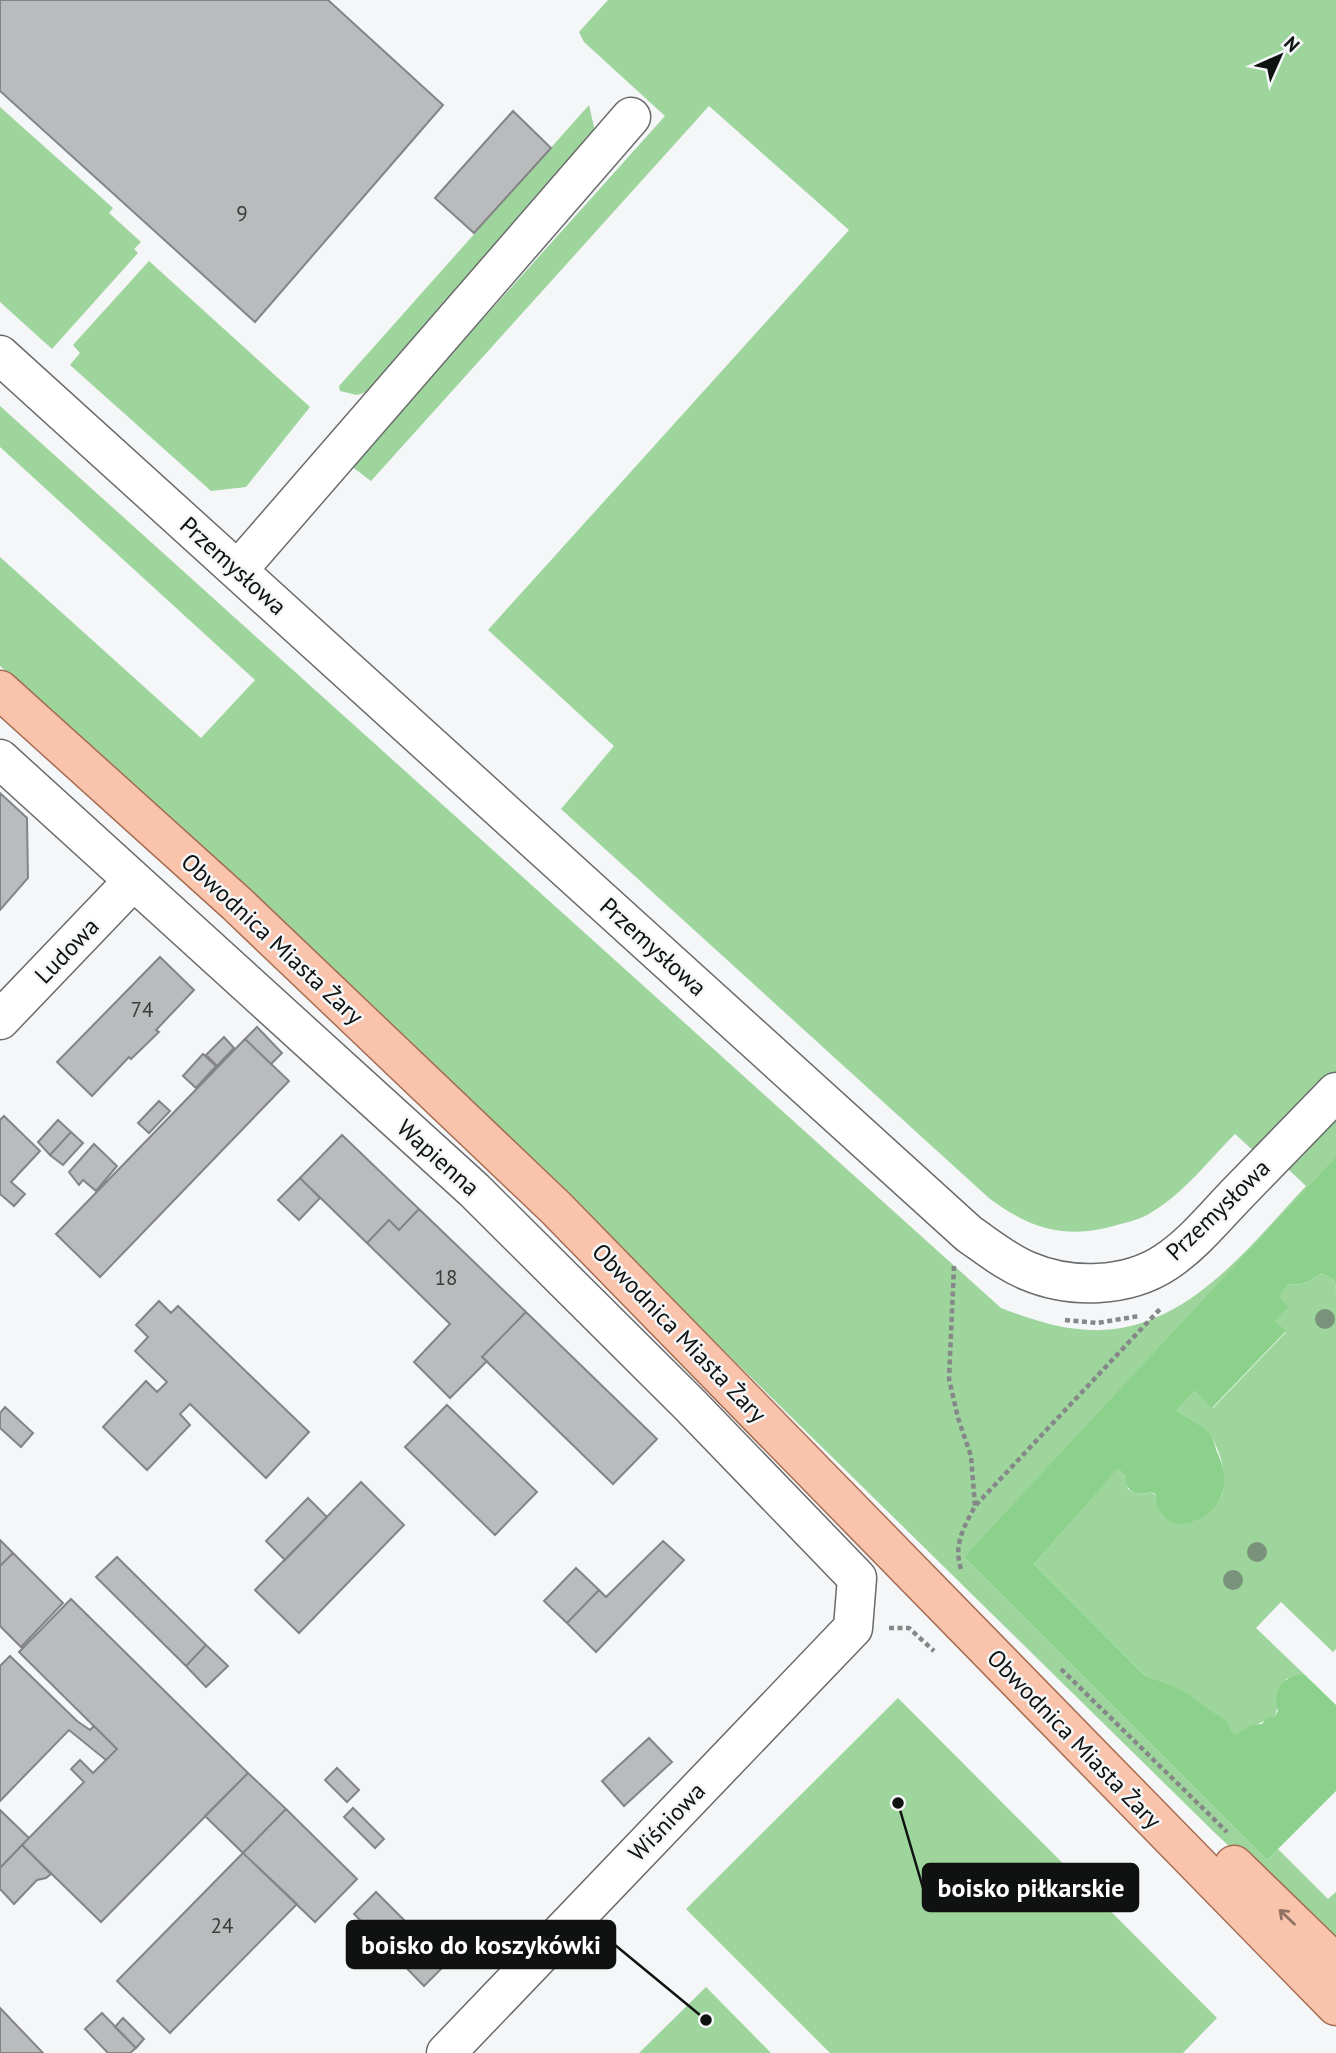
<svg xmlns="http://www.w3.org/2000/svg" width="1336" height="2053" viewBox="0 0 1336 2053" font-family="'PT Sans',sans-serif">
	<style>
		.green { fill: #9ed59d }
		.forest { fill: #8bd18b }
		.building { fill: #b9bbbc; stroke: #838486; stroke-width: 2 }
		.lines { fill: none; stroke-linecap: round; stroke-linejoin: round }
		.minor-casing { stroke: #6a6b6c; stroke-width: 41 }
		.major-casing { stroke: #a66c52; stroke-width: 41 }
		.path { stroke: #868788; stroke-width: 4.5; stroke-dasharray: 5 3.5; stroke-linecap: butt }
		.minor { stroke: #fff; stroke-width: 38 }
		.major { stroke: #fac4ac; stroke-width: 38 }
		.tree { fill: #78937a }
		.oneway { stroke: #917366 }
		.labels { text-anchor: middle; stroke-width: 5; stroke-linejoin: round; paint-order: stroke }
		.number-label { font-size: 21px; fill: #3a3c3c }
		.street-label { font-size: 24px; fill: #101111; stroke: #f4f6f7 }
		.leader { fill: none; stroke: #101111; stroke-width: 2.5 }
		.callout-dot { fill: #101111; stroke: #f4f6f7; stroke-width: 2.5 }
		.callout { fill: #101111; stroke: #101111; stroke-width: 2.5 }
		.callout-label { font-size: 26px; text-anchor: middle; font-weight: bold; fill: #fff }
	</style>
	<rect width="100%" height="100%" fill="#f4f6f7"/>
	<path class="green" d="M608,0H1336V1072L1257,1154L1235,1134C1209,1160 1184,1193 1152,1212C1142,1219 1128,1222 1117,1225C1067,1240 1031,1229 990,1199L561,809L614,746L488,630L849,230L709,106L371,481L351,466L665,116L584,42L579,32Z
		M589,105L597,140L375,389L357,395L340,391L339,386Z
		M0,107L113,208L109,213L141,242L134,249L138,253L52,349L0,302Z
		M149,261L310,407L246,487L211,491L70,365L80,353L73,345Z
		M0,406L1001,1308C1030,1319 1059,1329 1090,1330C1184,1334 1248,1248 1306,1186L1288,1169L1336,1119V1176L964,1557L1267,1860L1278,1849L1328,1899L1336,1892V1947L1214,1832L382,1015L154,804L0,666V557L201,738L255,680L0,447Z
		M1322,1273L1335,1281L1336,1293V1649L1333,1652L1281,1602L1256,1628L1304,1674L1286,1679L1275,1716L1237,1734L1232,1732C1224,1712 1165,1683 1144,1675L1034,1564L1118,1467L1126,1476L1128,1489C1135,1494 1142,1496 1151,1492L1155,1495L1161,1513L1194,1522C1202,1515 1213,1509 1219,1500C1231,1485 1220,1446 1208,1433C1200,1424 1186,1418 1177,1410L1195,1391L1213,1408L1286,1332L1275,1321L1277,1296L1289,1284C1301,1286 1313,1280 1322,1273Z
		M898,1698L1217,2018L1183,2053H830L686,1909Z
		M706,1987L771,2053H639Z"/>
	<path class="forest" d="M1336,1157V1293L1335,1281L1322,1273C1313,1280 1301,1286 1289,1284L1278,1296L1288,1307L1275,1321L1286,1331L1212,1408L1195,1391L1177,1410C1186,1418 1200,1424 1208,1432C1213,1437 1215,1446 1217,1452C1223,1466 1228,1480 1222,1494C1215,1516 1179,1537 1162,1514C1157,1508 1157,1501 1155,1494L1151,1492C1138,1497 1124,1492 1126,1476L1118,1468L1034,1564L1144,1675L1182,1690L1226,1721L1232,1732L1237,1734L1251,1725L1262,1724L1266,1719L1275,1716L1278,1711C1272,1691 1282,1676 1304,1674L1336,1705V1791L1267,1860L964,1557Z"/>
	<path class="building" d="M0,0H328L443,105L255,322L0,91Z
		M513,111L551,148L474,233L435,198Z
		M0,793L27,818L28,878L0,910Z
		M160,957L194,990L156,1030L159,1032L131,1059L129,1057L92,1096L57,1062Z
		M257,1027L282,1053L271,1064L245,1039Z
		M224,1037L234,1048L217,1066L206,1055Z
		M245,1039L289,1081L100,1277L56,1234Z
		M203,1054L216,1066L196,1088L183,1076Z
		M159,1101L170,1111L149,1133L138,1123Z
		M4,1116L40,1151L11,1182L25,1194L14,1206L0,1194V1120Z
		M58,1120L71,1132L50,1155L38,1142Z
		M71,1132L83,1143L63,1165L50,1155Z
		M342,1135L419,1209L399,1230L389,1220L367,1243L300,1178Z
		M94,1144L117,1166L96,1191L83,1180L79,1185L69,1172Z
		M300,1178L320,1198L299,1220L278,1200Z
		M419,1209L526,1312L482,1357L487,1361L450,1398L414,1362L450,1324L367,1243L389,1220L399,1230Z
		M159,1301L171,1313L178,1306L309,1432L266,1478L190,1404L180,1414L190,1425L147,1470L103,1427L146,1381L157,1392L167,1382L135,1351L148,1337L136,1325Z
		M526,1312L657,1439L613,1484L482,1357Z
		M447,1405L537,1492L495,1535L405,1447Z
		M5,1407L33,1433L21,1447L0,1428V1413Z
		M361,1482L404,1525L299,1633L255,1590Z
		M308,1498L327,1517L285,1560L266,1541Z
		M0,1540L13,1553L0,1566Z
		M663,1541L684,1560L596,1652L567,1623L599,1590L606,1597Z
		M13,1553L63,1603L21,1647L0,1626V1566Z
		M117,1557L206,1645L186,1666L96,1577Z
		M576,1568L599,1590L567,1623L544,1601Z
		M71,1599L248,1773L101,1922L22,1845L84,1782L71,1769L80,1760L93,1773L117,1749L19,1652Z
		M206,1645L228,1666L206,1687L186,1666Z
		M10,1656L77,1721L90,1730L94,1726L117,1749L106,1760L69,1730L0,1801V1666Z
		M649,1738L672,1762L624,1806L602,1781Z
		M337,1768L359,1790L347,1802L325,1780Z
		M248,1773L286,1809L243,1853L205,1816Z
		M353,1808L384,1839L375,1848L344,1817Z
		M286,1809L357,1879L315,1922L243,1853Z
		M0,1810L29,1838L0,1868Z
		M22,1845L51,1874L46,1878L37,1880L14,1904L0,1889V1868Z
		M243,1853L297,1904L170,2033L117,1981Z
		M376,1892L447,1963L424,1986L354,1914Z
		M0,2008L43,2053H0Z
		M102,2013L136,2048L130,2053H108L85,2029Z
		M123,2018L144,2039L136,2048L115,2027Z"/>
	<g class="lines">
		<g class="minor-casing">
			<path id="minor" d="M0,355L969,1234C988,1247 1006,1262 1028,1271C1070,1289 1127,1288 1166,1262C1193,1244 1214,1218 1236,1195C1269,1161 1303,1126 1336,1092
				M238,570L631,117
				M0,759L474,1190L690,1405L857,1578L853,1628L446,2053
				M0,1020L133,881"/>
		</g>
		<g class="major-casing">
			<path id="major" d="M0,690L236,903L556,1208L1336,2006
				M1234,1865L1336,1964"/>
		</g>
		<path class="path" d="M954,1266L949,1379L958,1418L971,1456L975,1506
			M1065,1320L1097,1323L1139,1316
			M961,1569C953,1545 964,1527 975,1506L1161,1308
			M889,1628H909L934,1651
			M1061,1669L1227,1832"/>
		<use href="#minor" class="minor"/>
		<use href="#major" class="major"/>
	</g>
	<g class="tree">
		<circle cx="1325" cy="1319" r="10"/>
		<circle cx="1257" cy="1552" r="10"/>
		<circle cx="1233" cy="1580" r="10"/>
	</g>
	<defs><path id="oneway-shaft" d="M-6 0H5M1.5-3L5.5 0L1.5 3" fill="none" stroke-width="1.6" stroke-linecap="round" stroke-linejoin="round" transform="scale(1.75)"/></defs>
	<use class="oneway" href="#oneway-shaft" transform="translate(1287 1917) rotate(-136)"/>
	<g class="labels">
		<g class="number-label">
			<text x="242" y="221">9</text>
			<text x="142" y="1017">74</text>
			<text x="446" y="1285">18</text>
			<text x="222" y="1933">24</text>
		</g>
		<g class="street-label">
			<text transform="translate(233 566) rotate(42)" y="8">Przemysłowa</text>
			<text transform="translate(272 939) rotate(43)" y="8">Obwodnica Miasta Żary</text>
			<text transform="translate(653 947) rotate(42)" y="8">Przemysłowa</text>
			<text transform="translate(67 951) rotate(-46)" y="8">Ludowa</text>
			<text transform="translate(438 1158) rotate(42)" y="8">Wapienna</text>
			<text transform="translate(1218 1210) rotate(-44)" y="8">Przemysłowa</text>
			<text transform="translate(679 1333) rotate(46)" y="8">Obwodnica Miasta Żary</text>
			<text transform="translate(1074 1739) rotate(46)" y="8">Obwodnica Miasta Żary</text>
			<text transform="translate(667 1822) rotate(-46)" y="8">Wiśniowa</text>
		</g>
	</g>
	<path class="leader" d="M898 1803L923 1888M706 2020L615 1945"/>
	<g class="callout-dot">
		<circle cx="898" cy="1803" r="7"/>
		<circle cx="706" cy="2020" r="7"/>
	</g>
	<g class="callout">
		<rect x="923" y="1864" width="215" height="47" rx="7"/>
		<rect x="347" y="1921" width="268" height="47" rx="7"/>
	</g>
	<g class="callout-label">
		<text x="1031" y="1897">boisko piłkarskie</text>
		<text x="481" y="1954">boisko do koszykówki</text>
	</g>
	<g transform="translate(1280 56) rotate(45)" stroke="#f4f6f7" stroke-width="5" paint-order="stroke">
	<path d="M0-5L12 26L0 18L-12 26Z" fill="#101111"/>
	<text y="-10" font-size="19" font-weight="bold" text-anchor="middle" fill="#101111">N</text>
	</g>
</svg>
